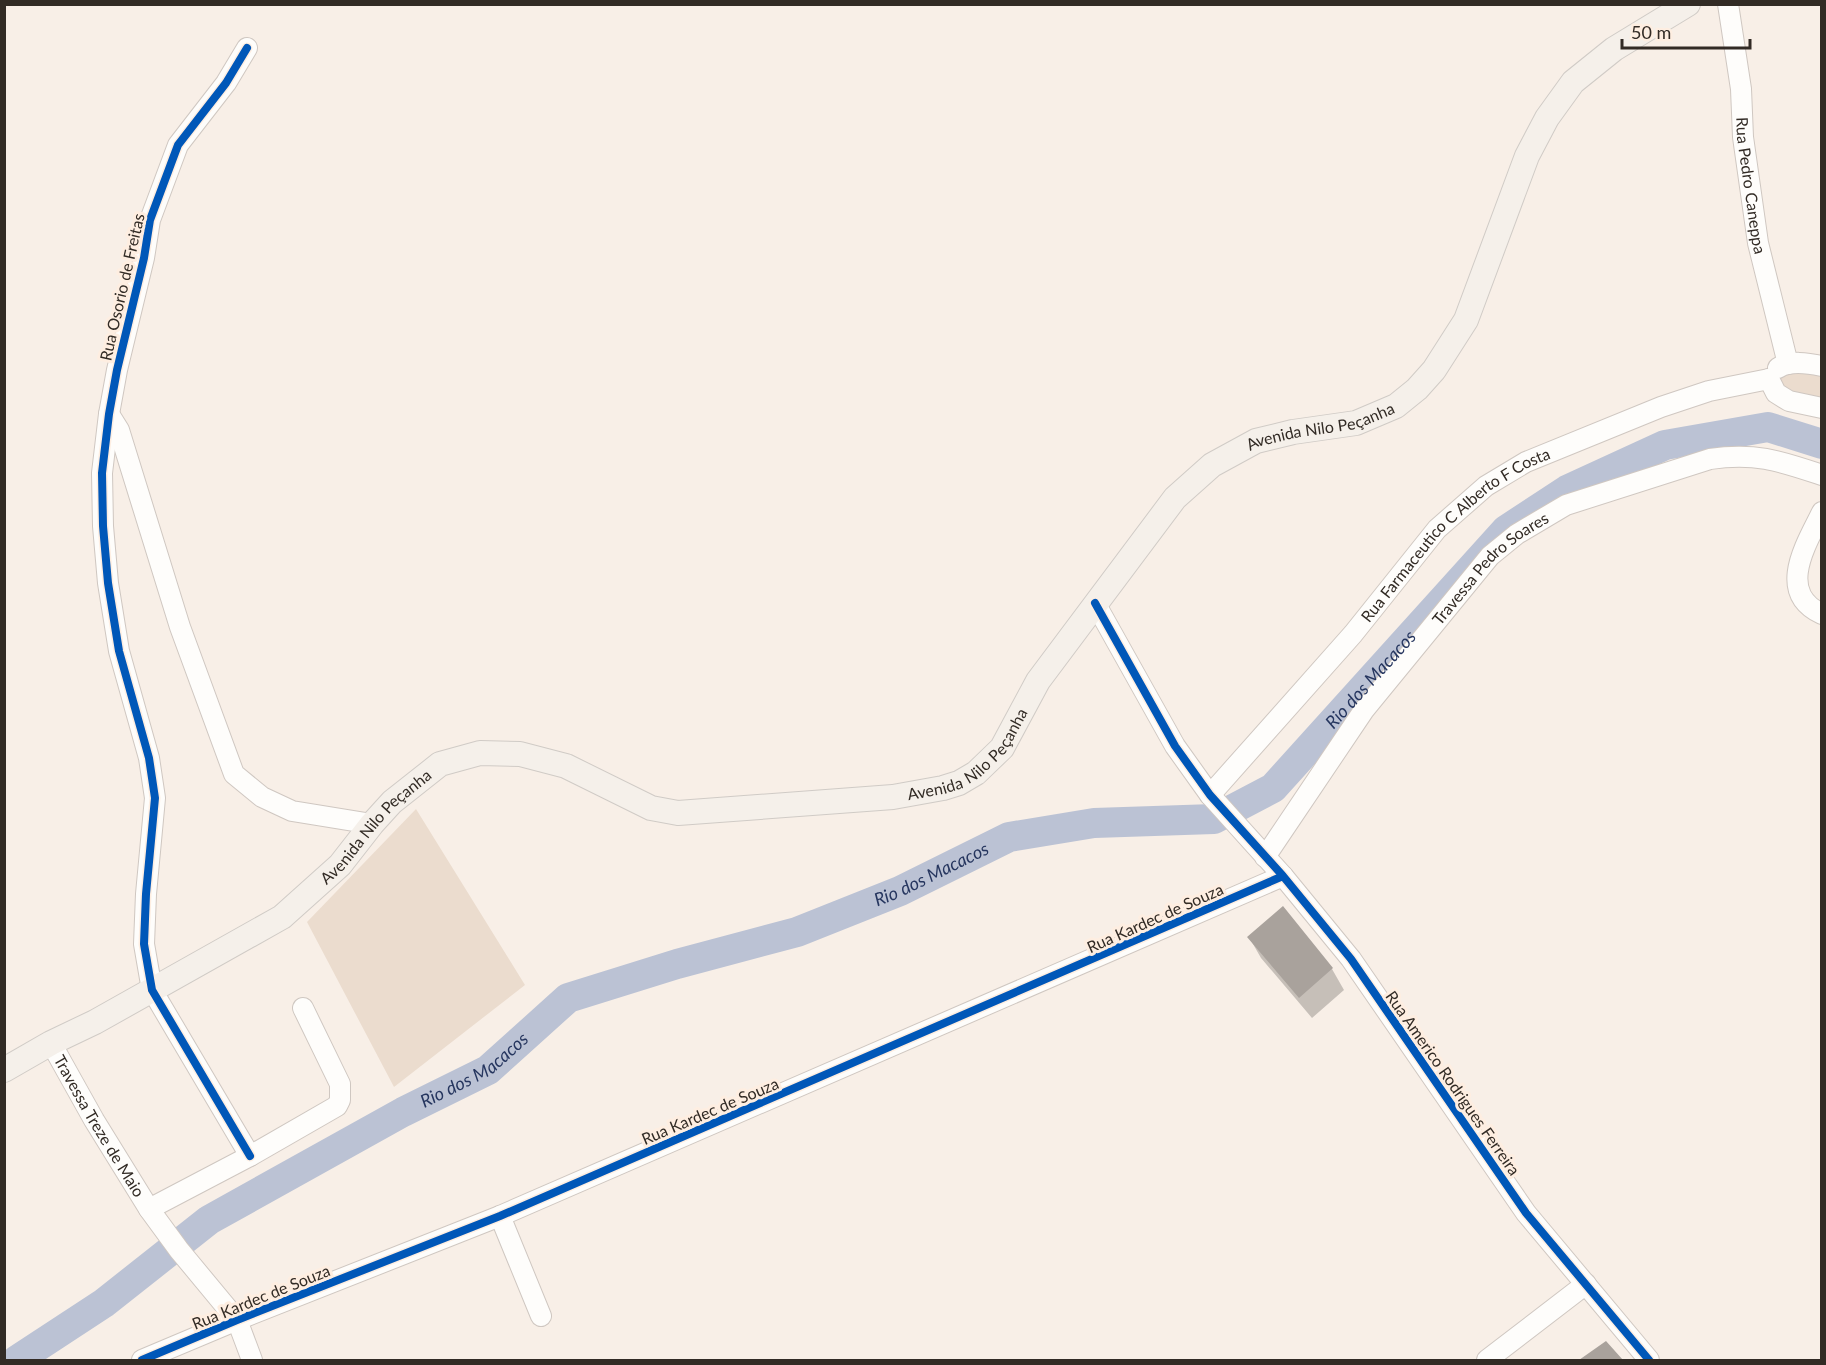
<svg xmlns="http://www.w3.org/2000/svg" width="1826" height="1365" viewBox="0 0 1826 1365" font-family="Lato,sans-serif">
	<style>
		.green { fill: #ebdcce }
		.shadow { fill: #0003 }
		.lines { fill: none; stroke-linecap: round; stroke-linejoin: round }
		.river { stroke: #bbc2d4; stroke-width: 30 }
		.building { fill: #a9a29c }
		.minor-casing { stroke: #cfc7c1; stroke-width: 22 }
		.major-casing { stroke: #d0cbc6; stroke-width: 26 }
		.minor { stroke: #fefdfb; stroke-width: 20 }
		.major { stroke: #f5f0ea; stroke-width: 24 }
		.cycleway-casing { stroke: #feeee1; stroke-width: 11 }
		.cycleway { stroke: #0057b8; stroke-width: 8 }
		.labels { text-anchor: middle; stroke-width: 6; stroke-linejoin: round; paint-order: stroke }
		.street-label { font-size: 16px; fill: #322b25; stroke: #feeee1 }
		.water-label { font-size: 18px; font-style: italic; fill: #26365f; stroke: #feeee1 }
	</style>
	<rect width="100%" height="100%" fill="#f8efe7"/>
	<path class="green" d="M1776,369H1821V407L1781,389Z
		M416,809L525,985L394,1087L307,922Z"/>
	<path class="shadow" d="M1283,908L1332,969L1344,990L1312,1018L1261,958L1249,937Z
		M1605,1343L1621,1360H1582Z"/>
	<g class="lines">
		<path class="river" id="s1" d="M17,1360L104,1303L209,1220L403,1112L488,1070L568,998L677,964L797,932L900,891L1009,837L1094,823L1214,819L1273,788L1506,530L1567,490L1665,445L1768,427L1822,444"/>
	</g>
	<path class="building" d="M1283,906L1333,968L1299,998L1247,937Z
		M1606,1341L1623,1360H1579Z"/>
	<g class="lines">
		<g class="minor-casing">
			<g id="minor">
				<path id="s2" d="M1728,4L1741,89L1743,137L1758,243L1788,364"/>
				<path d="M247,48L226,83L178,145L150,220L144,258L117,370L109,414L102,473L103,526L108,583L119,651L149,758L155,798L146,894L144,944L152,990L250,1156"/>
				<path d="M1778,368C1790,360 1808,363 1822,366"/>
				<path d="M1769,379L1776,393L1789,401L1822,408"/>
				<path d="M109,414L119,430L180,627L234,774L262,797L292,811L372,824"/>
				<path d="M1822,512C1807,543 1775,592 1822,614"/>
				<path d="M1095,603L1175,746L1210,795L1283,876L1351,959L1526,1213L1649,1360"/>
				<path id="s3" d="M1210,795L1353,634L1437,529L1486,486L1526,462L1661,407L1709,391L1769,379"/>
				<path id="s4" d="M1265,857L1364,710L1490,556L1517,534L1566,505L1710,459C1755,452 1780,461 1822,475"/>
				<path id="s5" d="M51,1043L94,1120L149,1209L179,1250L237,1320L252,1360"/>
				<path d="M149,1209L250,1156L337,1106L340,1100V1084L303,1008"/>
				<path d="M500,1216L541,1316"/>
				<path d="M142,1360L237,1320L500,1216L1283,876"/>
				<path d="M1487,1360L1586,1284"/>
			</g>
		</g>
		<g class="major-casing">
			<g id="major">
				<path id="s6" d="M4,1070L51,1043L95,1022L282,917L340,865L372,824L392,802L440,764L480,753L520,754L566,766L651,808L678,813L893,797L943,788L959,783L976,773L1002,748L1038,681L1175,498L1212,465L1256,441L1293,432L1356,423L1396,406L1417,389L1434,370L1466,320L1527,156L1547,118L1573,82L1614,49L1688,4"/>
			</g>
		</g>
		<use href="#minor" class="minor"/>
		<use href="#major" class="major"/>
		<g class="cycleway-casing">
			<path id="cycleway" d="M247,48L226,83L178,145L150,220L144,258L117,370L109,414L102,473L103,526L108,583L119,651L149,758L155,798L146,894L144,944L152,990L250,1156
				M1095,603L1175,746L1210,795L1283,876L1351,959L1526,1213L1649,1360
				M142,1360L237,1320L500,1216L1283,876"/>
		</g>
		<use href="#cycleway" class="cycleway"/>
	</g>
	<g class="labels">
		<g class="street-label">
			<text dy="6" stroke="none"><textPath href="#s2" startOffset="183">Rua Pedro Caneppa</textPath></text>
			<text transform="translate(122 287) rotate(-77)" y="6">Rua Osorio de Freitas</text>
			<text dy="6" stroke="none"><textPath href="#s6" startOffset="1599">Avenida Nilo Peçanha</textPath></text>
			<text dy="6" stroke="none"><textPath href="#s3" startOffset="360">Rua Farmaceutico C Alberto F Costa</textPath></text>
			<text dy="6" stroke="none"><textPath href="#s4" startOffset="368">Travessa Pedro Soares</textPath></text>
			<text dy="6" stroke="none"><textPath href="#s6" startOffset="1096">Avenida Nilo Peçanha</textPath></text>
			<text dy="6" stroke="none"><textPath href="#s6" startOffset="448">Avenida Nilo Peçanha</textPath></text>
			<text transform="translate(1155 918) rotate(-24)" y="6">Rua Kardec de Souza</text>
			<text transform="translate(1453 1083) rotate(55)" y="6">Rua Americo Rodrigues Ferreira</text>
			<text transform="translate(710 1111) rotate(-23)" y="6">Rua Kardec de Souza</text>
			<text dy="6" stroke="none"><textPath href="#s5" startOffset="96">Travessa Treze de Maio</textPath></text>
			<text transform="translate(261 1297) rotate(-22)" y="6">Rua Kardec de Souza</text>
		</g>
		<g class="water-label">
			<text dy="6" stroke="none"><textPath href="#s1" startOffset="1552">Rio dos Macacos</textPath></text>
			<text dy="6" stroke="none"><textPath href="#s1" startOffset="1047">Rio dos Macacos</textPath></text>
			<text dy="6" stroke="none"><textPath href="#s1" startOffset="543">Rio dos Macacos</textPath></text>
		</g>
	</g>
	<rect width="1826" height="1365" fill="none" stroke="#322b25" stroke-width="12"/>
	<path d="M1622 39v9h128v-9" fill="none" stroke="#322b25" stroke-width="3"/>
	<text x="1631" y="39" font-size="18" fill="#322b25" stroke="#feeee1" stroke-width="4.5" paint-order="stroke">50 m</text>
</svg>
